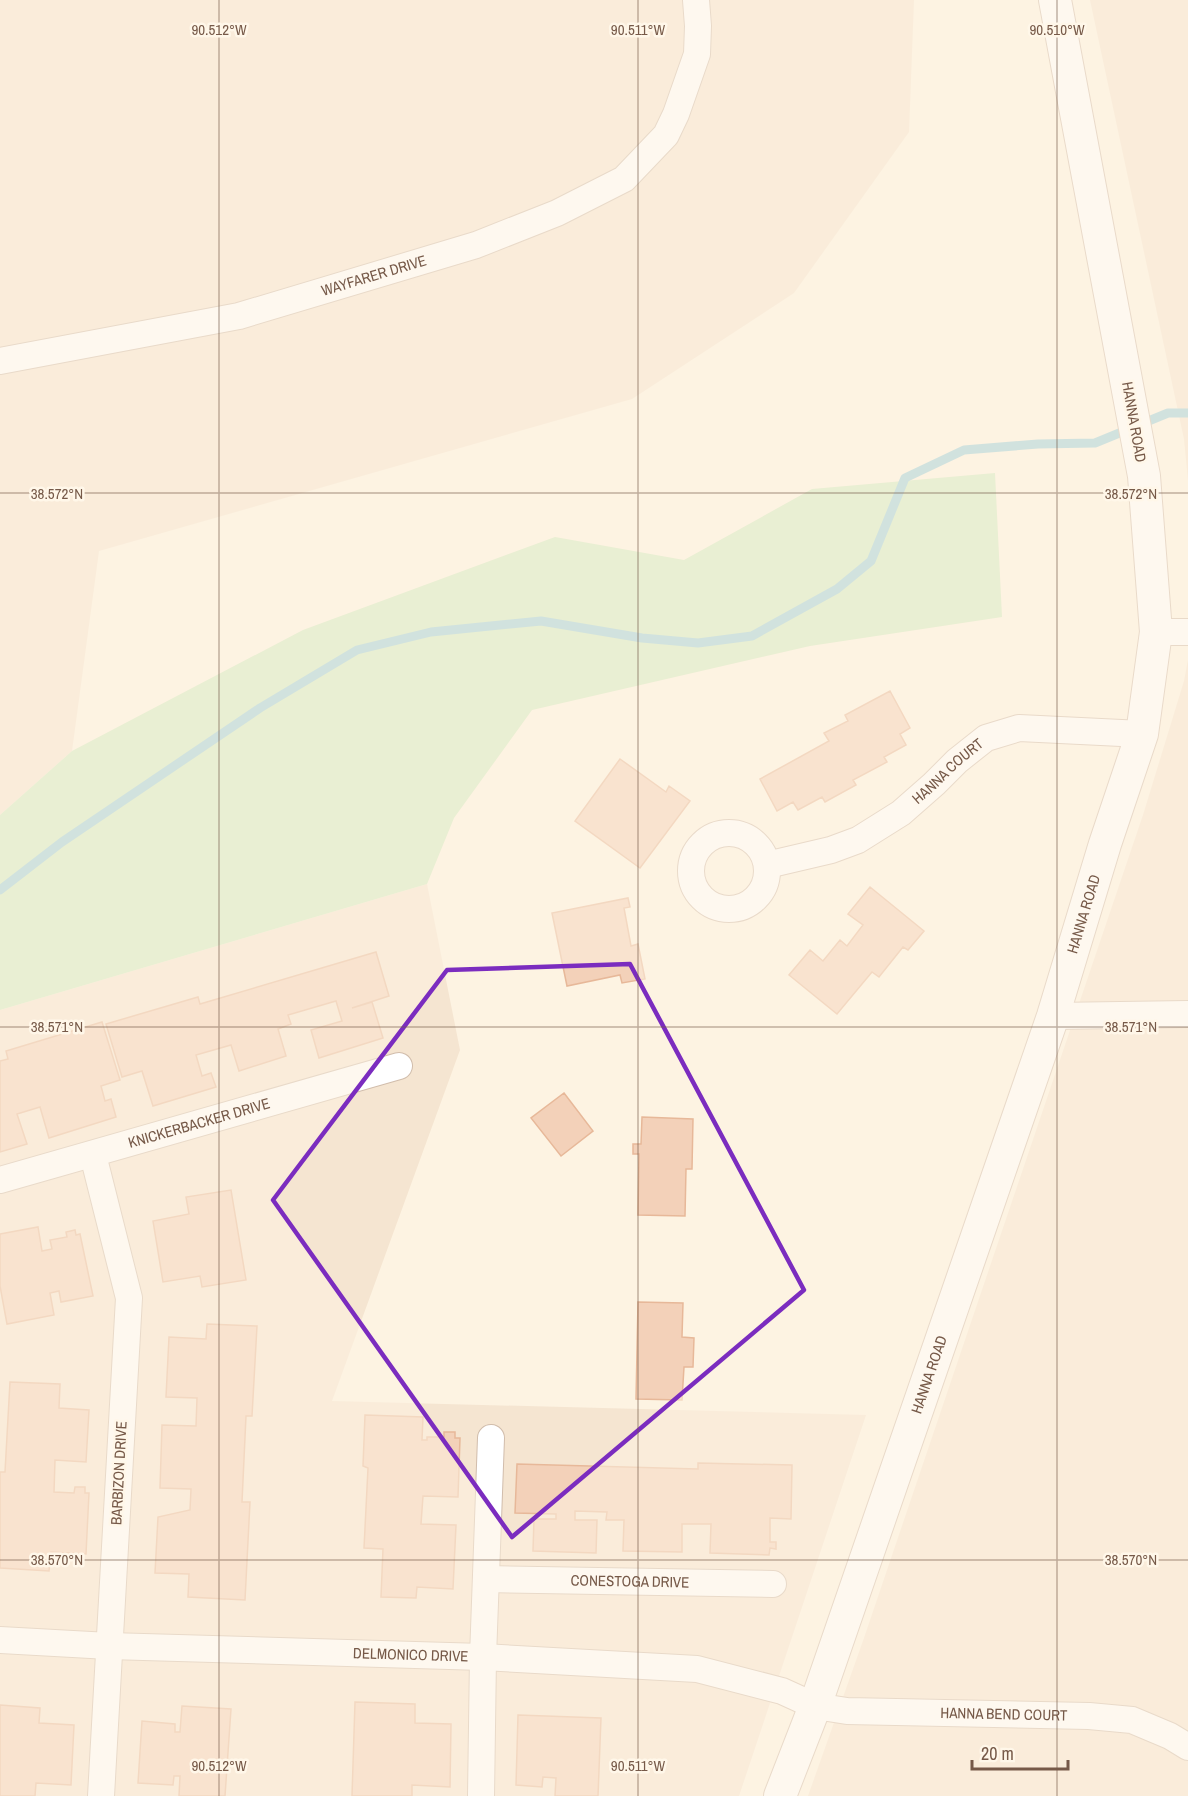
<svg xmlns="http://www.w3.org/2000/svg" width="1188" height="1796" viewBox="0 0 1188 1796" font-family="'Archivo Narrow',sans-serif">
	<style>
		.residential { fill: #f5e5d1 }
		.green { fill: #d1ebc0 }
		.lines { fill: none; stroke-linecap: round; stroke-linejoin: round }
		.stream { stroke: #9ccfd9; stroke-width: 9 }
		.building { fill: #f3d1b9; stroke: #e7b899; stroke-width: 1.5 }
		.minor-casing { stroke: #d1bdac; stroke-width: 28 }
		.tertiary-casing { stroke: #d1bdac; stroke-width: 34 }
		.minor { stroke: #fff; stroke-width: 26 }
		.tertiary { stroke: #fff; stroke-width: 32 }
		.marked { fill: none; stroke: #7b2cbf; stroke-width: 4.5; stroke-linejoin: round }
		.ticks { fill: none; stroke: #765948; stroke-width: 1.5; stroke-opacity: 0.45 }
		.labels { text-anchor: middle; stroke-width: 5; stroke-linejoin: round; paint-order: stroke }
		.street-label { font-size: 15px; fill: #765948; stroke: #fff7e9 }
		.ticks-label { font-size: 15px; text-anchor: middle; fill: #765948; stroke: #fff7e9; stroke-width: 5; stroke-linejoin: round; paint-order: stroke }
	</style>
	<rect width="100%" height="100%" fill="#fdf3e2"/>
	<path class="residential" d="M0,0H914L909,132L794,293L632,399L99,551L72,751L0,815Z
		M1090,0H1188V480L1184,439Z
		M1188,660V1796H808L864,1638L1143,815L1184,681Z
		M427,884L460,1050L332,1401L866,1415L739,1796H0V1010Z"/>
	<path class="green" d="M995,473L1002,617L810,646L532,710L454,818L427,884L0,1010V815L72,751L303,630L555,537L684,560L812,489Z"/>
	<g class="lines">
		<path class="stream" d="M0,890L62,842L260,708L357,650L431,632L541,621L642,638L698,643L752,636L837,589L871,561L905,478L964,450L1038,444L1095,443L1168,413H1188"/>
	</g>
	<path class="building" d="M890,691L910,728L900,734L906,745L884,757L887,762L853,780L856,785L825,802L822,797L798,810L793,802L777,811L760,779L829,741L824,733L848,721L845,715Z
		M620,759L666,792L669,786L690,801L640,868L575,821Z
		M870,887L924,931L908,950L903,947L879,977L872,972L837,1014L789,975L810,950L823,961L840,940L847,946L863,925L848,914Z
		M628,898L630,907L624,908L631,946L638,944L645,979L622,983L620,975L567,986L552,913Z
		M376,952L389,996L352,1008L372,1002L383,1038L319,1058L311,1030L342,1021L336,1001L288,1015L291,1024L278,1029L286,1056L239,1071L231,1045L196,1055L202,1076L211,1073L216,1087L153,1106L142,1071L122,1077L106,1024L198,997L200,1004Z
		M102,1022L120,1080L101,1086L105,1101L111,1099L116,1117L49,1138L40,1107L17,1114L27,1144L0,1152V1061L8,1059L6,1051Z
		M564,1093L593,1131L561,1156L531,1118Z
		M642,1117L693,1119L692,1169H686L685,1216L638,1215L639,1154H633V1144H641Z
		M231,1190L246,1280L202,1287L200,1276L163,1282L153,1221L189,1214L186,1197Z
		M38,1227L42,1251L52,1249L50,1240L67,1237L66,1232L75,1230L76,1235L80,1234L93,1296L61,1302L59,1291L50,1293L54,1315L7,1324L0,1286V1234Z
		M638,1302L683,1303L682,1337L694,1338L693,1367H684L682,1400L636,1399Z
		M207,1324L257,1326L252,1416H246L242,1502H250L245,1600L188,1597L189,1574L155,1573L158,1517L190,1510L191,1489L160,1488L162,1425L196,1426L197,1398L166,1397L169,1337L206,1339Z
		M10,1382L60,1384L59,1408L89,1410L86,1462L55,1460L54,1492L74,1493L75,1487H85V1493H89L86,1554L51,1552L49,1571L0,1568V1472H5Z
		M365,1415L423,1417L422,1440H427V1437H444V1432H455V1438H460L458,1497L423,1496L421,1524L456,1525L453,1589L417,1587L416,1598L381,1597L383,1549L364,1548L368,1468L363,1466Z
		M698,1463L792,1465L791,1519L770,1518V1542H776V1549L770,1548L769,1555L710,1553L711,1524H682V1552L623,1551L624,1520H606L607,1512L575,1511V1520H597L596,1553L533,1551L534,1519H556V1514L515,1513L517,1464L698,1469Z
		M355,1702L415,1704V1723L451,1724L450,1787L412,1785V1796H352Z
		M0,1705L40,1708L39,1723L74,1725L71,1785L36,1783L35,1796H0Z
		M182,1706L231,1709L225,1796H179L180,1776H174L173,1785L138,1783L142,1721L175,1724V1732H180Z
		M518,1715L601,1718L598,1796H555L556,1778L543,1777L542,1787L516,1785Z"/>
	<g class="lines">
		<g class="minor-casing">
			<g id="minor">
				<path id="s1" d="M0,361L239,316L476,245L557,213L624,179L666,135L676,114L697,54L698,26L696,0"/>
				<path d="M1156,632H1188"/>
				<circle cx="729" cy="871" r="38"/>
				<path id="s2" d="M767,865L831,850L858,840L901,813L934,784L957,761L986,738L1019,728L1142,734"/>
				<path d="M1053,1016L1188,1014"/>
				<path d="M93,1155L129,1298L101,1796"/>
				<path id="s3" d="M0,1180L399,1066"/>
				<path id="s4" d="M486,1579L773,1584"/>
				<path id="s5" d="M0,1640L109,1646L483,1657L697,1669L782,1691L815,1706L847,1711L1089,1716L1132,1720L1170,1736L1188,1747"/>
				<path d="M481,1796L483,1657L491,1438"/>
			</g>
		</g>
		<g class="tertiary-casing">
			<g id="tertiary">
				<path id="s6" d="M780,1796L815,1706L1053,1016L1105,844L1142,734L1156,632L1144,476L1055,0"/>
			</g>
		</g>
		<use href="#minor" class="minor"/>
		<use href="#tertiary" class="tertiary"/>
	</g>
	<path d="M0 0H1188V1796H0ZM630,964L804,1290L512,1537L273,1200L447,970Z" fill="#fdf3e2" fill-opacity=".55" fill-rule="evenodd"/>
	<path class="marked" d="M630,964L804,1290L512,1537L273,1200L447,970Z"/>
	<path class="ticks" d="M219,0V1796M638,0V1796M1057,0V1796M0,493H1188M0,1027H1188M0,1560H1188"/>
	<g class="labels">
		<g class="street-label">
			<text dy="5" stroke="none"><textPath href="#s1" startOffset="384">WAYFARER DRIVE</textPath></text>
			<text transform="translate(1134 422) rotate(80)" y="5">HANNA ROAD</text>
			<text dy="5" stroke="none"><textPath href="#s2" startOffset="208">HANNA COURT</textPath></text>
			<text dy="5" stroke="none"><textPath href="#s6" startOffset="933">HANNA ROAD</textPath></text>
			<text dy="5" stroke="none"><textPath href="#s3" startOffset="207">KNICKERBACKER DRIVE</textPath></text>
			<text dy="5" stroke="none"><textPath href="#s6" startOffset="447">HANNA ROAD</textPath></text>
			<text transform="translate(119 1473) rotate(-87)" y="5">BARBIZON DRIVE</text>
			<text dy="5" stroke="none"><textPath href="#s4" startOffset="144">CONESTOGA DRIVE</textPath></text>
			<text dy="5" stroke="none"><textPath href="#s5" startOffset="411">DELMONICO DRIVE</textPath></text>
			<text dy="5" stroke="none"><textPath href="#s5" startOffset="1011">HANNA BEND COURT</textPath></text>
		</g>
	</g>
	<g class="ticks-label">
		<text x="219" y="35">90.512°W</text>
		<text x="638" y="35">90.511°W</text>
		<text x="1057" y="35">90.510°W</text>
		<text x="57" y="499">38.572°N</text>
		<text x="1131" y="499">38.572°N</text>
		<text x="57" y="1032">38.571°N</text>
		<text x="1131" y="1032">38.571°N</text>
		<text x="57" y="1565">38.570°N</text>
		<text x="1131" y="1565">38.570°N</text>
		<text x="219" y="1771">90.512°W</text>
		<text x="638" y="1771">90.511°W</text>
	</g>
	<path d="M972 1760v9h96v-9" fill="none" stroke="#765948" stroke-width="3"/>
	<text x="981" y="1760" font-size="18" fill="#765948" stroke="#fff7e9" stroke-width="4.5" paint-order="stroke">20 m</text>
</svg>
